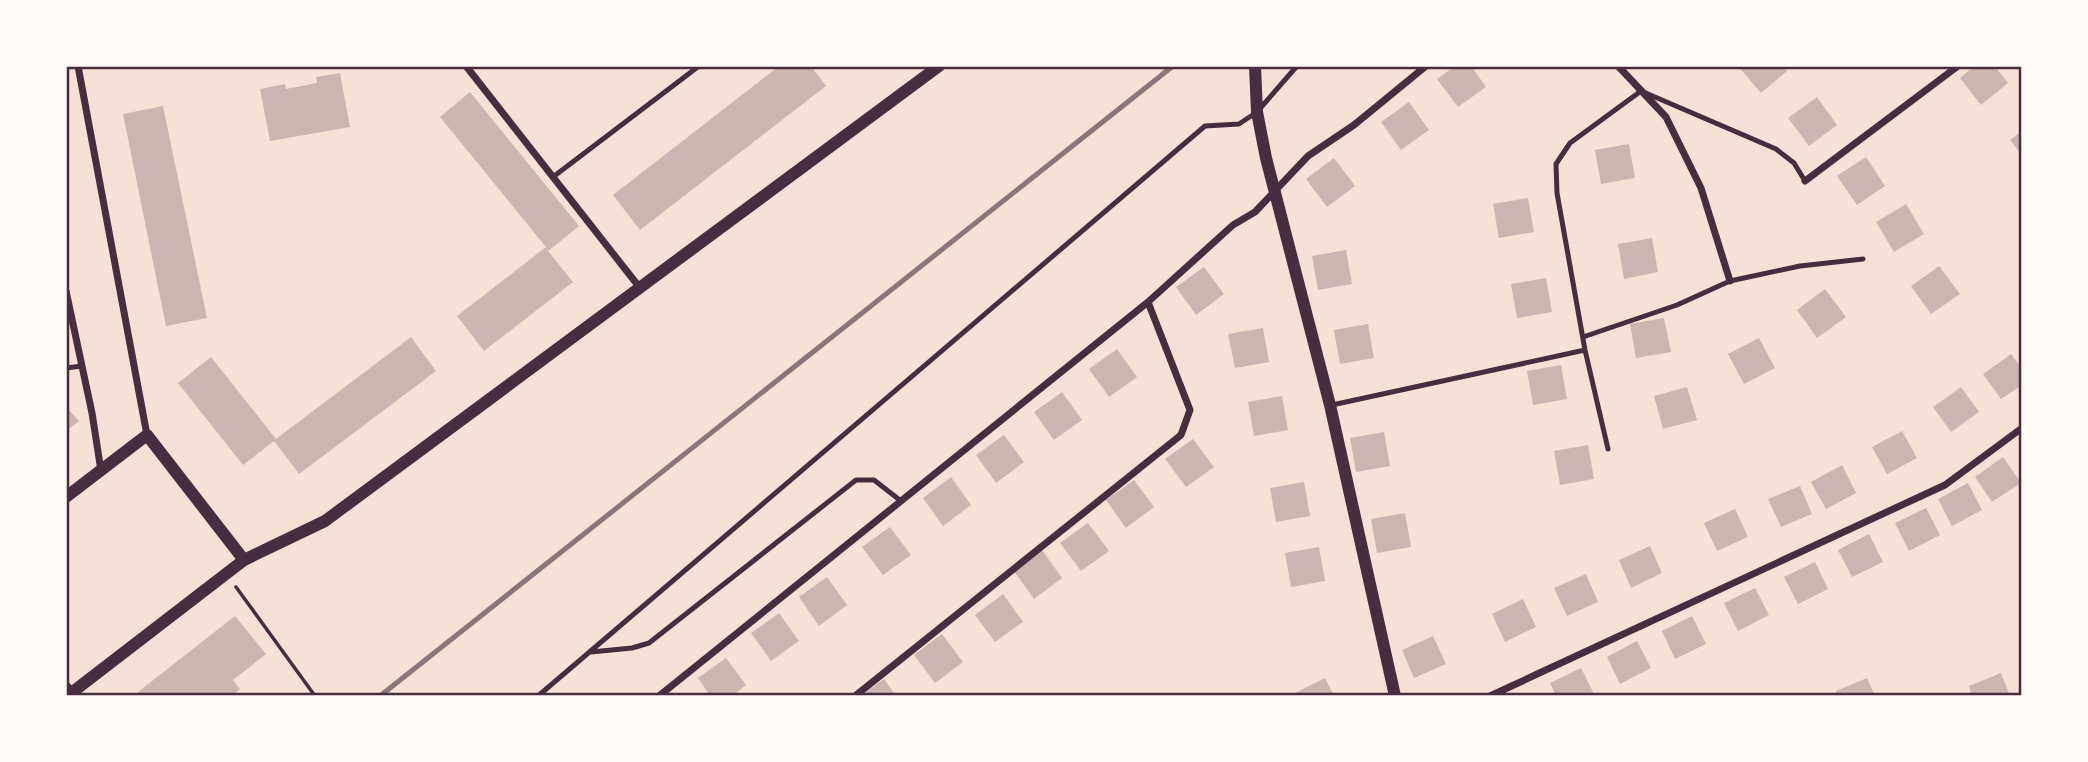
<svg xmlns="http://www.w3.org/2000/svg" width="2088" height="762" viewBox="0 0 2088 762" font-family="'DejaVu Sans',sans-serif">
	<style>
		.building { fill: #ccb4b1 }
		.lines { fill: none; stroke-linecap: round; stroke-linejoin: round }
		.path { stroke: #4a2c40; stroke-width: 3.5 }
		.service { stroke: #4a2c40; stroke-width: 5 }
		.minor { stroke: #4a2c40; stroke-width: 7 }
		.tertiary { stroke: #4a2c40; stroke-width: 12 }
		.rail { stroke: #8f747c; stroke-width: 5 }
		.neatline { fill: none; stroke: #4a2c40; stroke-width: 2.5 }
	</style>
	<rect width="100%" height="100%" fill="#f7e1d7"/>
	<path class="building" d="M779,66H811L826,86L640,230L613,195Z
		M1455,66H1471L1486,87L1458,107L1437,79Z
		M1738,66H1783L1787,71L1761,93Z
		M1974,66H1995L2008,83L1981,105L1960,78Z
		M340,73L350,127L270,141L260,89L285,84L286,89L317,83L316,77Z
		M470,92L579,226L548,251L573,282L484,351L457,316L546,247L440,117Z
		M1817,97L1837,125L1809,146L1788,118Z
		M1409,102L1429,130L1401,150L1381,122Z
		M163,106L207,318L166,326L123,114Z
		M2022,131V155L2010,140Z
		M1629,144L1635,178L1601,184L1595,150Z
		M1866,157L1885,186L1857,205L1837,176Z
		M1334,158L1355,186L1327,207L1306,179Z
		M1528,198L1534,232L1499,238L1493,204Z
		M1906,204L1924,234L1894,252L1876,222Z
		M1652,238L1658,272L1624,279L1618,244Z
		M1346,250L1352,284L1318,290L1312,256Z
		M1939,266L1960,294L1931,314L1911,286Z
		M1204,267L1224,294L1196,315L1176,287Z
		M1546,278L1552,312L1517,318L1511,284Z
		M1825,289L1846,317L1817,338L1797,310Z
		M1664,318L1671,352L1636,358L1630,324Z
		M1368,324L1374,358L1340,364L1334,330Z
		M1263,328L1269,362L1235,368L1228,334Z
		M411,337L436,371L299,474L274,441L243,465L178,383L211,357L276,439Z
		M1759,338L1775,368L1744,384L1728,354Z
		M1117,349L1137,377L1109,397L1089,369Z
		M2011,354L2022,369V385L2001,399L1983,374Z
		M1561,365L1567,399L1533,405L1527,371Z
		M1687,387L1697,420L1663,429L1654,396Z
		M1961,387L1979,412L1951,432L1933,407Z
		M1062,392L1082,420L1054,440L1034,412Z
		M1282,396L1288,430L1254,436L1248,402Z
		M66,407L79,421L66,431Z
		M1902,431L1917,458L1887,474L1872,447Z
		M1384,432L1390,466L1356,472L1350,438Z
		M1004,435L1024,462L996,483L976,455Z
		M1193,439L1214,467L1186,487L1165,459Z
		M1588,445L1594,479L1560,485L1554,451Z
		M2003,457L2021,483L1992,502L1975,477Z
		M1842,465L1856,493L1826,509L1811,482Z
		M951,477L971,505L943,526L923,498Z
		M1134,480L1154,507L1126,528L1106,500Z
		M1304,482L1310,516L1276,522L1270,488Z
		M1968,483L1982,510L1952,526L1938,499Z
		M1800,486L1812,514L1781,527L1768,499Z
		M1926,508L1940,535L1909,551L1895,523Z
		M1735,509L1748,537L1717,551L1704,523Z
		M1405,513L1411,547L1377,553L1371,519Z
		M1088,523L1109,551L1081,571L1060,543Z
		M890,527L911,555L883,575L862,547Z
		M1869,534L1883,562L1852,577L1838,550Z
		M1650,546L1662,573L1631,588L1619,560Z
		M1319,547L1325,581L1291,587L1285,553Z
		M1042,550L1062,578L1034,599L1014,571Z
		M1815,562L1828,589L1798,604L1784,577Z
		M1586,574L1598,602L1567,616L1554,588Z
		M827,577L847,605L819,626L799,597Z
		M1755,588L1769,615L1738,631L1724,603Z
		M1003,594L1023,622L995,642L975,615Z
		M1523,599L1536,627L1505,642L1492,614Z
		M779,613L799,641L771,661L751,633Z
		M235,616L266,654L233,680L240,689L232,696H141L138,692Z
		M1692,616L1706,644L1675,659L1662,631Z
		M942,634L963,662L935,683L914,655Z
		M1433,636L1446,664L1414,678L1402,650Z
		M1637,641L1651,668L1620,684L1607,657Z
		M726,658L746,685L732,696H710L698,678Z
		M1581,668L1595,696H1556L1550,683Z
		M2001,673L2010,696H1972L1969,686Z
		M1325,678L1334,696H1296L1295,693Z
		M1867,678L1875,696H1837L1836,691Z
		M884,679L896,696H861Z"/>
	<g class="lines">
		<path class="path" d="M236,587L315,696"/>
		<path class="service" d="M553,177L699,66
			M1583,337L1677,305L1730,281L1800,266L1863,259
			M66,368L82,366
			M1332,405L1585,350
			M1608,449L1585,350L1557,193L1556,164L1570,143L1641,91L1776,149L1794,163L1805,181
			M591,652L632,648L649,643L856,480H874L901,501
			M538,696L1205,126L1239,124L1257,112L1297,66"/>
		<path class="minor" d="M78,66L147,435
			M466,66L640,288
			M1618,66L1666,117L1701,188L1730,281
			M1805,181L1958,66
			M66,291L92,413L101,471
			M659,696L1148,302L1233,225L1255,212L1308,156L1354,125L1426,66
			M855,696L1181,435L1190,410L1148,302
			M1490,696L1945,485L2022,428"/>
		<path class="tertiary" d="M1255,66L1257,112L1266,158L1330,405L1395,696
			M66,497L147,435L244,560
			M66,688L70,694L244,560L325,521L939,66"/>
		<path class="rail" d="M380,696L1173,66"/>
	</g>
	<rect width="2088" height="762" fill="none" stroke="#fffaf5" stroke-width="136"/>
	<rect x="68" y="68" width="1952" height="626" class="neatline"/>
</svg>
